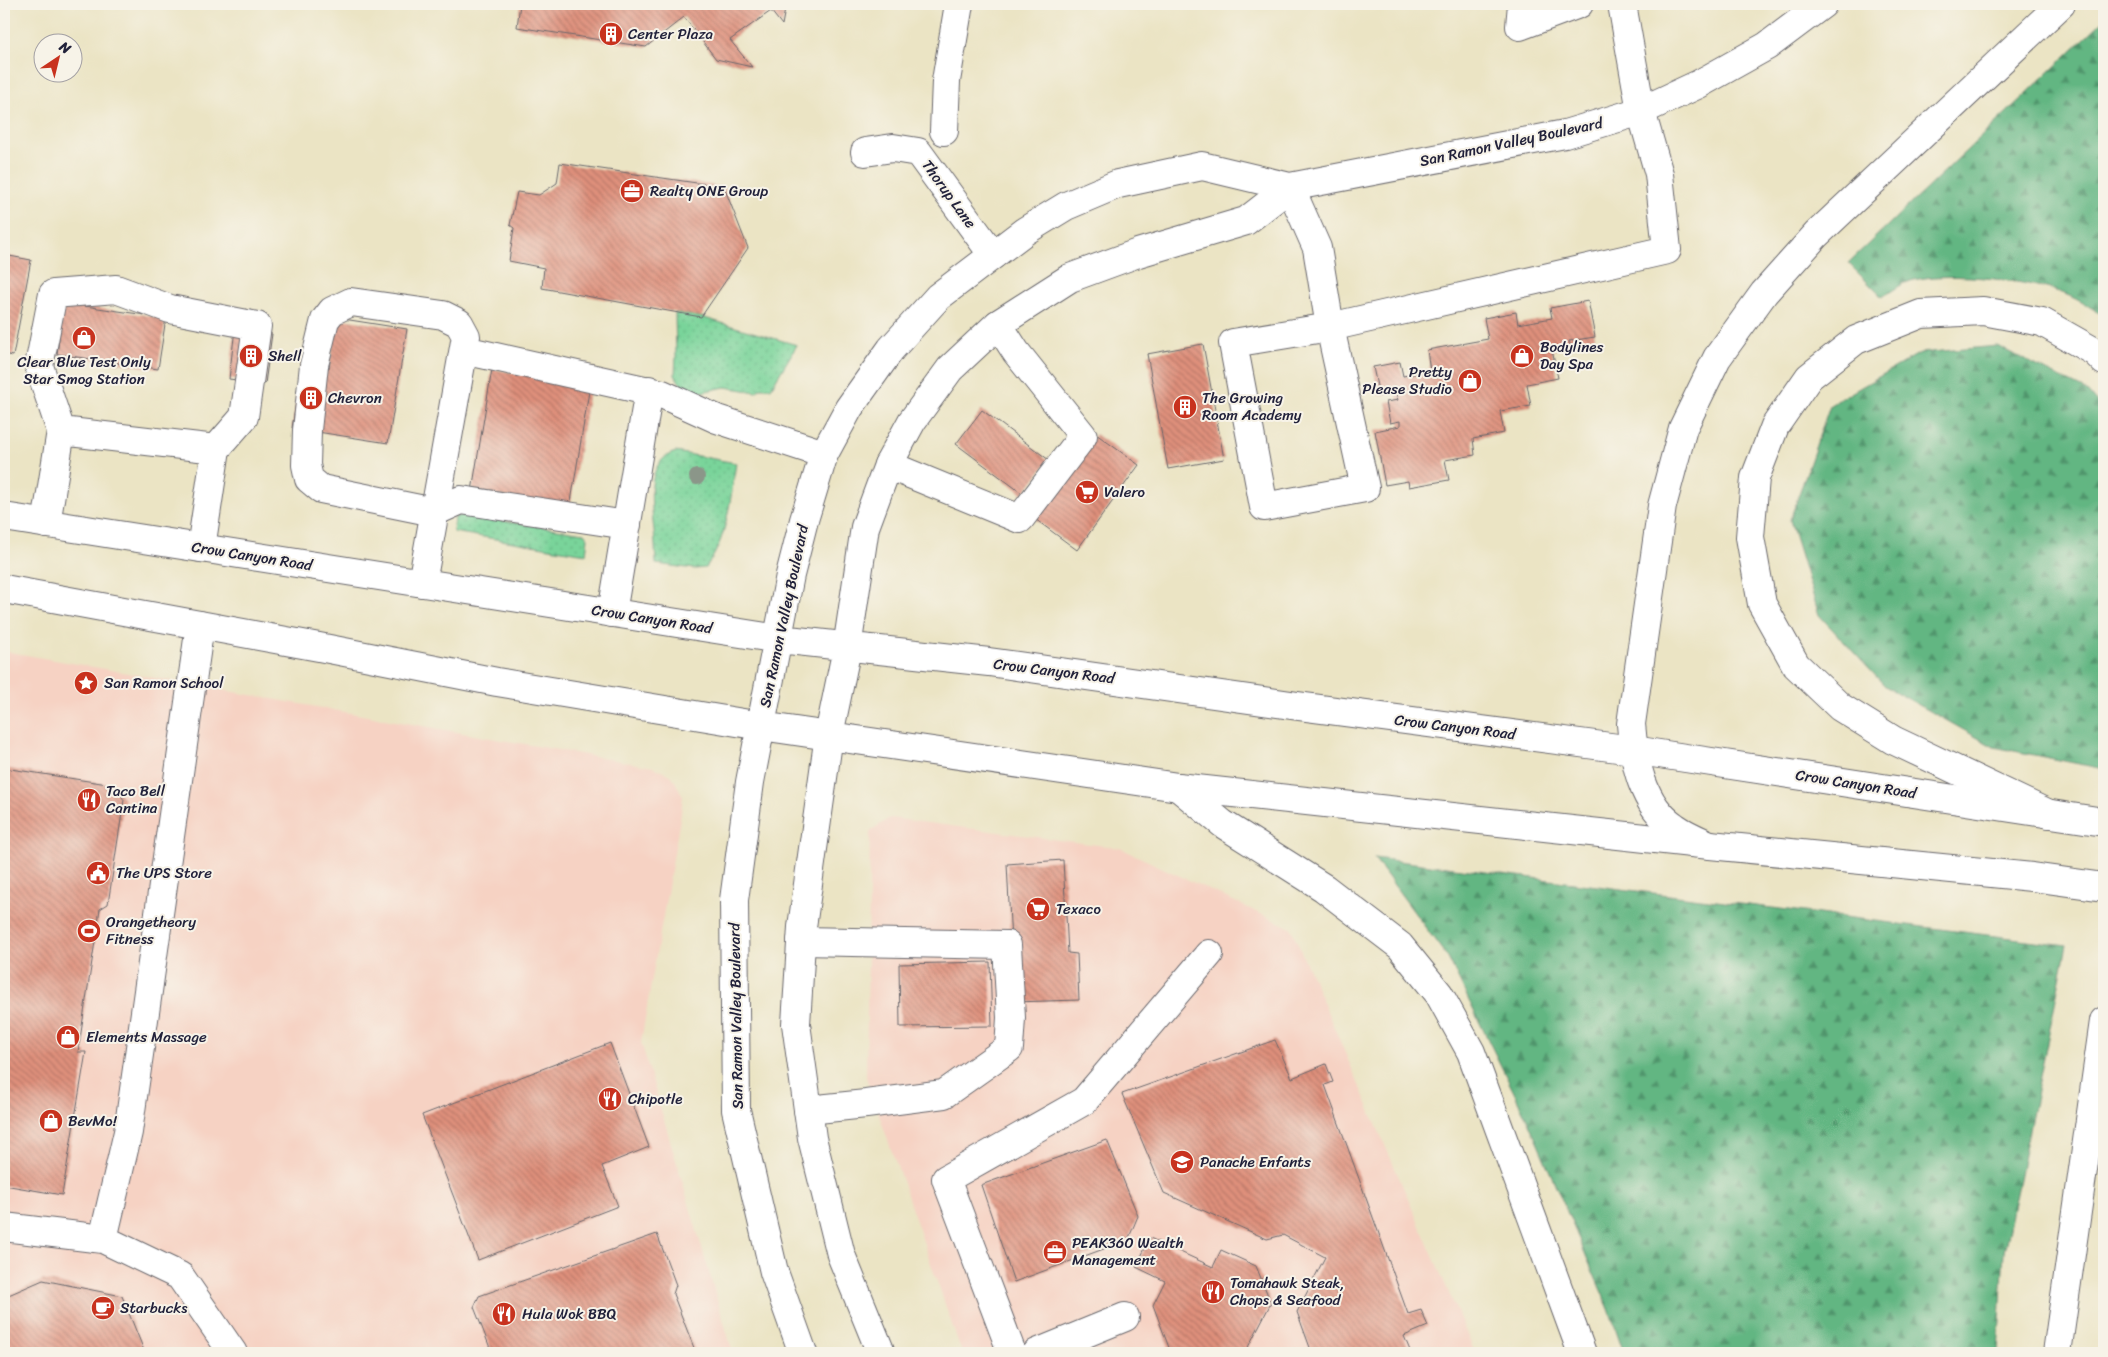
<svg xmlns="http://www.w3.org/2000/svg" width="2108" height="1357" viewBox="0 0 2108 1357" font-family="Sriracha,sans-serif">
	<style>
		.built { fill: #f6d2c3 }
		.grass { fill: url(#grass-dots); stroke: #4e7b6a }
		.forest { fill: url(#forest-firs); stroke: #426c5e }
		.building { fill: url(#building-back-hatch) }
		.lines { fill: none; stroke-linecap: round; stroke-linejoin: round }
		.minor-casing { stroke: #68666b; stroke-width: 30 }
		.major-casing { stroke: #68666b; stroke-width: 30 }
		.highway-casing { stroke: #68666b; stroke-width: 30 }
		.minor { stroke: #fff; stroke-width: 28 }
		.major { stroke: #fff; stroke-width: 28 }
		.highway { stroke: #fff; stroke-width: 28 }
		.tree { fill: #8b9689 }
		.labels { text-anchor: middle; stroke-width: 4; stroke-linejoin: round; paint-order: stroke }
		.poi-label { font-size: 15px; fill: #22223b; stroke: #f7f3e8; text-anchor: start }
		.street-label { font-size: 15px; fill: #22223b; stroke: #f7f3e8 }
	</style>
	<defs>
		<pattern id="grass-dots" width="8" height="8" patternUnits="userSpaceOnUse" patternTransform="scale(1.25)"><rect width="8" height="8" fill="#79d49a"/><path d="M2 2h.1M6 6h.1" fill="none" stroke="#68b686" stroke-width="1.8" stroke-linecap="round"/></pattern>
		<pattern id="forest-firs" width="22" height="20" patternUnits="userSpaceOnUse" patternTransform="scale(1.25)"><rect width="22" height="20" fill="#62b682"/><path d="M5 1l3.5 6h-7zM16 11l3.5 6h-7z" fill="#50946c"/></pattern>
		<pattern id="building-back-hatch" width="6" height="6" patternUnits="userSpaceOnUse" patternTransform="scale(1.25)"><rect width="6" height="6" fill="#df907b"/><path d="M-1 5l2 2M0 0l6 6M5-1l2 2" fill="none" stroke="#b47566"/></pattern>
	</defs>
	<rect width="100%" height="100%" fill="#f7f3e8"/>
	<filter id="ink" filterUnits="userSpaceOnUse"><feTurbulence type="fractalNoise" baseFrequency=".02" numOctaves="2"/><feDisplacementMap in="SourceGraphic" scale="10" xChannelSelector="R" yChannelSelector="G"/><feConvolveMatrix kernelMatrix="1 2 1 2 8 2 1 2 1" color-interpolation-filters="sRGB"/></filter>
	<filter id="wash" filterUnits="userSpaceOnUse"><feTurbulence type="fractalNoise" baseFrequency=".0096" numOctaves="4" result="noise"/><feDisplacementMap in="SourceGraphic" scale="20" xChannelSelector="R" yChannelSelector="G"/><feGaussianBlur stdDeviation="1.12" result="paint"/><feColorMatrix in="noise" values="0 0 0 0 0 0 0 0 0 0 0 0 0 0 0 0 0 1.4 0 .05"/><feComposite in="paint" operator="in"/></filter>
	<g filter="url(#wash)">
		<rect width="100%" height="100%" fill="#ebe4c4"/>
		<path class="built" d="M4,651L653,767L672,776L683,796L681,813L641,1042L733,1353H4Z
			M890,818L1120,848L1291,928L1475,1353H962L866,1077L870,831Z"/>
		<path class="grass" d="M675,313L701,317L797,345L771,388H761L756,392L725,387L697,393L683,388L675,375L676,355Z
			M676,452L736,463C731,495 727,543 705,568L695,569L656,564C655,550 655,536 653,522C651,498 646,460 676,452Z
			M462,515L584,533L588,538L586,554L453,532L455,517Z"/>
		<path class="forest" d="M2104,20V316C2089,306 2074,297 2057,291C2023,280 1937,269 1905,283C1897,287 1889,293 1882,297L1848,263Z
			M1997,346L2087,391L2104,411V769L1994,747L1885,686L1819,615L1790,520L1830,405L1920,353Z
			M1374,858L2067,945L2004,1252L1998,1353H1624L1609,1309L1528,1121L1448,958Z"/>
		<g id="blocks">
			<path class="building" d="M520,4H786L782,25L771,11L730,40L752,67L716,59L684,17L646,47L517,27Z
				M560,163L724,187L748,248L701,317L542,288L544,268L509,261L514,228L510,225L517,192L539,195L557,183Z
				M4,255L31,260L13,356L4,354Z
				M1588,301L1595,337L1569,341L1571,347L1552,350L1558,378L1527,384L1531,406L1500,411L1504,433L1473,439L1475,455L1445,460L1449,480L1409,487L1408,481L1385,485L1375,431L1400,426V421L1390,423L1386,402L1398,400L1396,393L1379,396L1373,367L1400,362L1403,376L1430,371L1427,350L1488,339L1484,318L1516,312L1518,324L1552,318L1550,308Z
				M64,303L166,318L158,369L57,354Z
				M337,318L407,329L388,443L292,428L302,364L329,368Z
				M235,329L272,334L265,384L229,379Z
				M1203,344L1224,459L1168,469L1147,354Z
				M492,369L590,385L570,508L472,491Z
				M982,410L1049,460L1023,494L956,444Z
				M1096,434L1139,465L1077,550L1035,519Z
				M4,768L114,785L124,800L108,904L100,909L78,1052H86L62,1195L4,1185Z
				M1063,860L1068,953L1077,954L1079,1000L1014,1002L1007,864Z
				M990,962L992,1026L900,1027L899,964Z
				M1275,1040L1292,1078L1326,1064L1333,1082L1325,1085L1408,1314L1421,1310L1428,1326L1404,1336L1411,1353H1312L1297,1312L1325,1257L1283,1235L1267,1239L1164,1193L1122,1094Z
				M610,1043L649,1147L602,1166L618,1206L478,1260L422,1115Z
				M1107,1140L1138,1216L1128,1240L1014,1282L981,1185Z
				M657,1234L676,1285L673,1294L696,1353H492L474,1307L479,1296Z
				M1150,1238L1213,1267L1221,1250L1256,1266L1271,1303L1245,1353H1171L1153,1305L1165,1281L1136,1267Z
				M43,1280L122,1296L145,1353H4V1297Z"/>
		</g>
	</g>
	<g filter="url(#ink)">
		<use href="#blocks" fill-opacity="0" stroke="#68666b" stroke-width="1"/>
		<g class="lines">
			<g class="minor-casing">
				<path id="minor" d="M1522,4L1520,26L1579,4
					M944,131L946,81L959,4
					M865,152L893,148L918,152L993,255
					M1290,187L1317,248L1330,327L1233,343L1264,507L1365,488L1330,327L1667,250L1659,174L1641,111L1622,4
					M464,350L662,394L717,419L824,454
					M61,431L216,449
					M888,465L1020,519L1083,436L1016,352L998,324
					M46,524L61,431L39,366L53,294L116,289L170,309L257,326L244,417L216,449L201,548
					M422,583L466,336L459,323L443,315L351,302L332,311L325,320L314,365L307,430L306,465L309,479L321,489L434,512L461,500L627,525
					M612,613L649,390
					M801,941L1007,945L1011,1018L1009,1048L944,1094L866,1104L808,1110
					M4,1227L103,1239L180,1276L233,1353
					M103,1239L128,1132L200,625
					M1012,1353L946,1179L1084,1101L1209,954
					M1037,1353L1125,1317"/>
			</g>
			<g class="major-casing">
				<path id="major" d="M4,517L779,639L989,662L1298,706L1633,750L2104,822
					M4,589L319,647L497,682L761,726L1178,787L1710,845L2032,877L2104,887
					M803,1353L774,1272L736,1110L734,900L750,782L790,575L804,520L824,454L849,408L891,349L938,297L1025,231L1066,206L1118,184L1202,166L1290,187L1565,134L1641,111L1699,84L1767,46L1823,4
					M881,1353L841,1255L812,1138L796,1024L802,927L829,735L847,648L865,527L888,465L912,421L950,369L998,324L1070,278L1138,253L1246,221L1290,187"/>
			</g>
			<g class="highway-casing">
				<path id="highway" d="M1178,787L1223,824L1324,888L1400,946L1439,994L1471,1052L1582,1353
					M2049,814L1893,740L1840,707L1796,665L1762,604L1750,537L1755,478L1775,426L1809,377L1856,340L1921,314L1983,311L2042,322L2095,352L2104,361
					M1710,845C1699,840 1686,835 1675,827C1642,805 1634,761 1631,724L1662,506L1683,428L1717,358L1764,293L1816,235L2061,4
					M2057,1353L2104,1021"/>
			</g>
			<use href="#minor" class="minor"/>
			<use href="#major" class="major"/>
			<use href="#highway" class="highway"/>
		</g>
		<circle class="tree" cx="697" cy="477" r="8"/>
	</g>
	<defs>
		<g id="building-disc" transform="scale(1.25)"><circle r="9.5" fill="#c8321e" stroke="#f7f3e8"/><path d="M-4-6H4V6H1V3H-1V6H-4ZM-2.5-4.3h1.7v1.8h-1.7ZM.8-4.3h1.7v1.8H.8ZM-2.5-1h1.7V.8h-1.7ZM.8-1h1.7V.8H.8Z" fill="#fff"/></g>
		<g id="office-disc" transform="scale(1.25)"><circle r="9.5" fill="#c8321e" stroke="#f7f3e8"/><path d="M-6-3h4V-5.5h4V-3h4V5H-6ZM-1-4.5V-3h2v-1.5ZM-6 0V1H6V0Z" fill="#fff"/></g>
		<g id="shop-disc" transform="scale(1.25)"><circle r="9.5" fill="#c8321e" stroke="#f7f3e8"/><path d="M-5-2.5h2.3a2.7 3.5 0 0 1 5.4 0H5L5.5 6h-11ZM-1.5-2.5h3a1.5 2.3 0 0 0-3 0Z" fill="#fff"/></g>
		<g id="supermarket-disc" transform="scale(1.25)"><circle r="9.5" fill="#c8321e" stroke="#f7f3e8"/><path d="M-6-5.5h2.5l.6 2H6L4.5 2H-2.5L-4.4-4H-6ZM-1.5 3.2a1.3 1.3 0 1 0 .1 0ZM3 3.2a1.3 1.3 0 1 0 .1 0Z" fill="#fff"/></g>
		<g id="sight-disc" transform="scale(1.25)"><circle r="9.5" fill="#c8321e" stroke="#f7f3e8"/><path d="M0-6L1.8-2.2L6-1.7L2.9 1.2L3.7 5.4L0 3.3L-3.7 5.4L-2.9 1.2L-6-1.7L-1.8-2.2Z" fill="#fff"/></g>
		<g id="restaurant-disc" transform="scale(1.25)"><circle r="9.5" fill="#c8321e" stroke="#f7f3e8"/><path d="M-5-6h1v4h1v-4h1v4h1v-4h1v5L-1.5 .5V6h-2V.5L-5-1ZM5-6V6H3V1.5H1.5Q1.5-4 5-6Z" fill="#fff"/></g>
		<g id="civic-disc" transform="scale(1.25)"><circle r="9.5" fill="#c8321e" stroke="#f7f3e8"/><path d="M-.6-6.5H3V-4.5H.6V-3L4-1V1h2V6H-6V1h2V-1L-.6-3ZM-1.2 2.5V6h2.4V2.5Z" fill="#fff"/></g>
		<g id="stadium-disc" transform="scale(1.25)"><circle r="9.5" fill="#c8321e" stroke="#f7f3e8"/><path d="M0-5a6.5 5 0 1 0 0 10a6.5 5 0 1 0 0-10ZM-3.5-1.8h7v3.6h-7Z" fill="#fff"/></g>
		<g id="school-disc" transform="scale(1.25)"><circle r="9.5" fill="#c8321e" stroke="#f7f3e8"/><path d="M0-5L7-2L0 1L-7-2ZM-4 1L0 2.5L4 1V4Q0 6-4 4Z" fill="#fff"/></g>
		<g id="cafe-disc" transform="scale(1.25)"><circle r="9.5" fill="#c8321e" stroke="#f7f3e8"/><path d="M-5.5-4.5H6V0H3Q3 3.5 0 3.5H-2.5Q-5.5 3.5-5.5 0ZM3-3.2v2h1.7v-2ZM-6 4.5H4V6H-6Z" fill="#fff"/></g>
	</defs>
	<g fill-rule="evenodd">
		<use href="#building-disc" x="611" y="34"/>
		<use href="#office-disc" x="632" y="191"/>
		<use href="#shop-disc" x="84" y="338"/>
		<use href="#building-disc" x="251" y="356"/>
		<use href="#shop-disc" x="1522" y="356"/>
		<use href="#shop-disc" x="1470" y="381"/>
		<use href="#building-disc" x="311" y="398"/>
		<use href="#building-disc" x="1185" y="407"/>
		<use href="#supermarket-disc" x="1087" y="492"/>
		<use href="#sight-disc" x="86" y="683"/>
		<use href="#restaurant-disc" x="89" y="800"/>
		<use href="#civic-disc" x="98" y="873"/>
		<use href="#supermarket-disc" x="1038" y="909"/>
		<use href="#stadium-disc" x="89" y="931"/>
		<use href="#shop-disc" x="68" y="1037"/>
		<use href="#restaurant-disc" x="610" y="1099"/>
		<use href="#shop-disc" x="51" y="1121"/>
		<use href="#school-disc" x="1182" y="1162"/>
		<use href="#office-disc" x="1055" y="1252"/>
		<use href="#restaurant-disc" x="1213" y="1292"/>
		<use href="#cafe-disc" x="103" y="1308"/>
		<use href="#restaurant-disc" x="504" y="1314"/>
	</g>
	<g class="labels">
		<g class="poi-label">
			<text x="628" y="39">Center Plaza</text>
			<text x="650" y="196">Realty ONE Group</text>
			<text x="1540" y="352">Bodylines<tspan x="1540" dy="17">Day Spa</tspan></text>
			<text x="268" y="361">Shell</text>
			<text x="84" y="367" text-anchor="middle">Clear Blue Test Only<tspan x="84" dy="17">Star Smog Station</tspan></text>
			<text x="1452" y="377" text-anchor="end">Pretty<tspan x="1452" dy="17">Please Studio</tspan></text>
			<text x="328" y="403">Chevron</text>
			<text x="1202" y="403">The Growing<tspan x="1202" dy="17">Room Academy</tspan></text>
			<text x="1104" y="497">Valero</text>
			<text x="104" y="688">San Ramon School</text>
			<text x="106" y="796">Taco Bell<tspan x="106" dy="17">Cantina</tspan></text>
			<text x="116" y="878">The UPS Store</text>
			<text x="1056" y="914">Texaco</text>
			<text x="106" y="927">Orangetheory<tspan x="106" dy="17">Fitness</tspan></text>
			<text x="86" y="1042">Elements Massage</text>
			<text x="628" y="1104">Chipotle</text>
			<text x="68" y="1126">BevMo!</text>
			<text x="1200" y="1167">Panache Enfants</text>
			<text x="1072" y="1248">PEAK360 Wealth<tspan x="1072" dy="17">Management</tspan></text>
			<text x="1230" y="1288">Tomahawk Steak,<tspan x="1230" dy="17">Chops &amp; Seafood</tspan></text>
			<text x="120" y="1313">Starbucks</text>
			<text x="522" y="1319">Hula Wok BBQ</text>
		</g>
		<g class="street-label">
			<text transform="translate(1511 142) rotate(-12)" y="5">San Ramon Valley Boulevard</text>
			<text transform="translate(949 194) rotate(54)" y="5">Thorup Lane</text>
			<text transform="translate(252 556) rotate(9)" y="5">Crow Canyon Road</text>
			<text transform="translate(784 616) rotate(-78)" y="5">San Ramon Valley Boulevard</text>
			<text transform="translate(652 619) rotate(9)" y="5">Crow Canyon Road</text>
			<text transform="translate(1054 671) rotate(7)" y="5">Crow Canyon Road</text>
			<text transform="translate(1455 727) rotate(7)" y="5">Crow Canyon Road</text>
			<text transform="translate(1856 784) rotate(9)" y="5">Crow Canyon Road</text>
			<text transform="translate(736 1016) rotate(-91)" y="5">San Ramon Valley Boulevard</text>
		</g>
	</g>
	<rect width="2108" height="1357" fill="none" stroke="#f7f3e8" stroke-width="20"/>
	<g transform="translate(58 58) rotate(35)"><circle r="24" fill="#f7f3e8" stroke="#a29fa3"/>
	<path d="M0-4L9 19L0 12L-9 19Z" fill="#c8321e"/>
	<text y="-8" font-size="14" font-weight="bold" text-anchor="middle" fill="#22223b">N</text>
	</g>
</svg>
